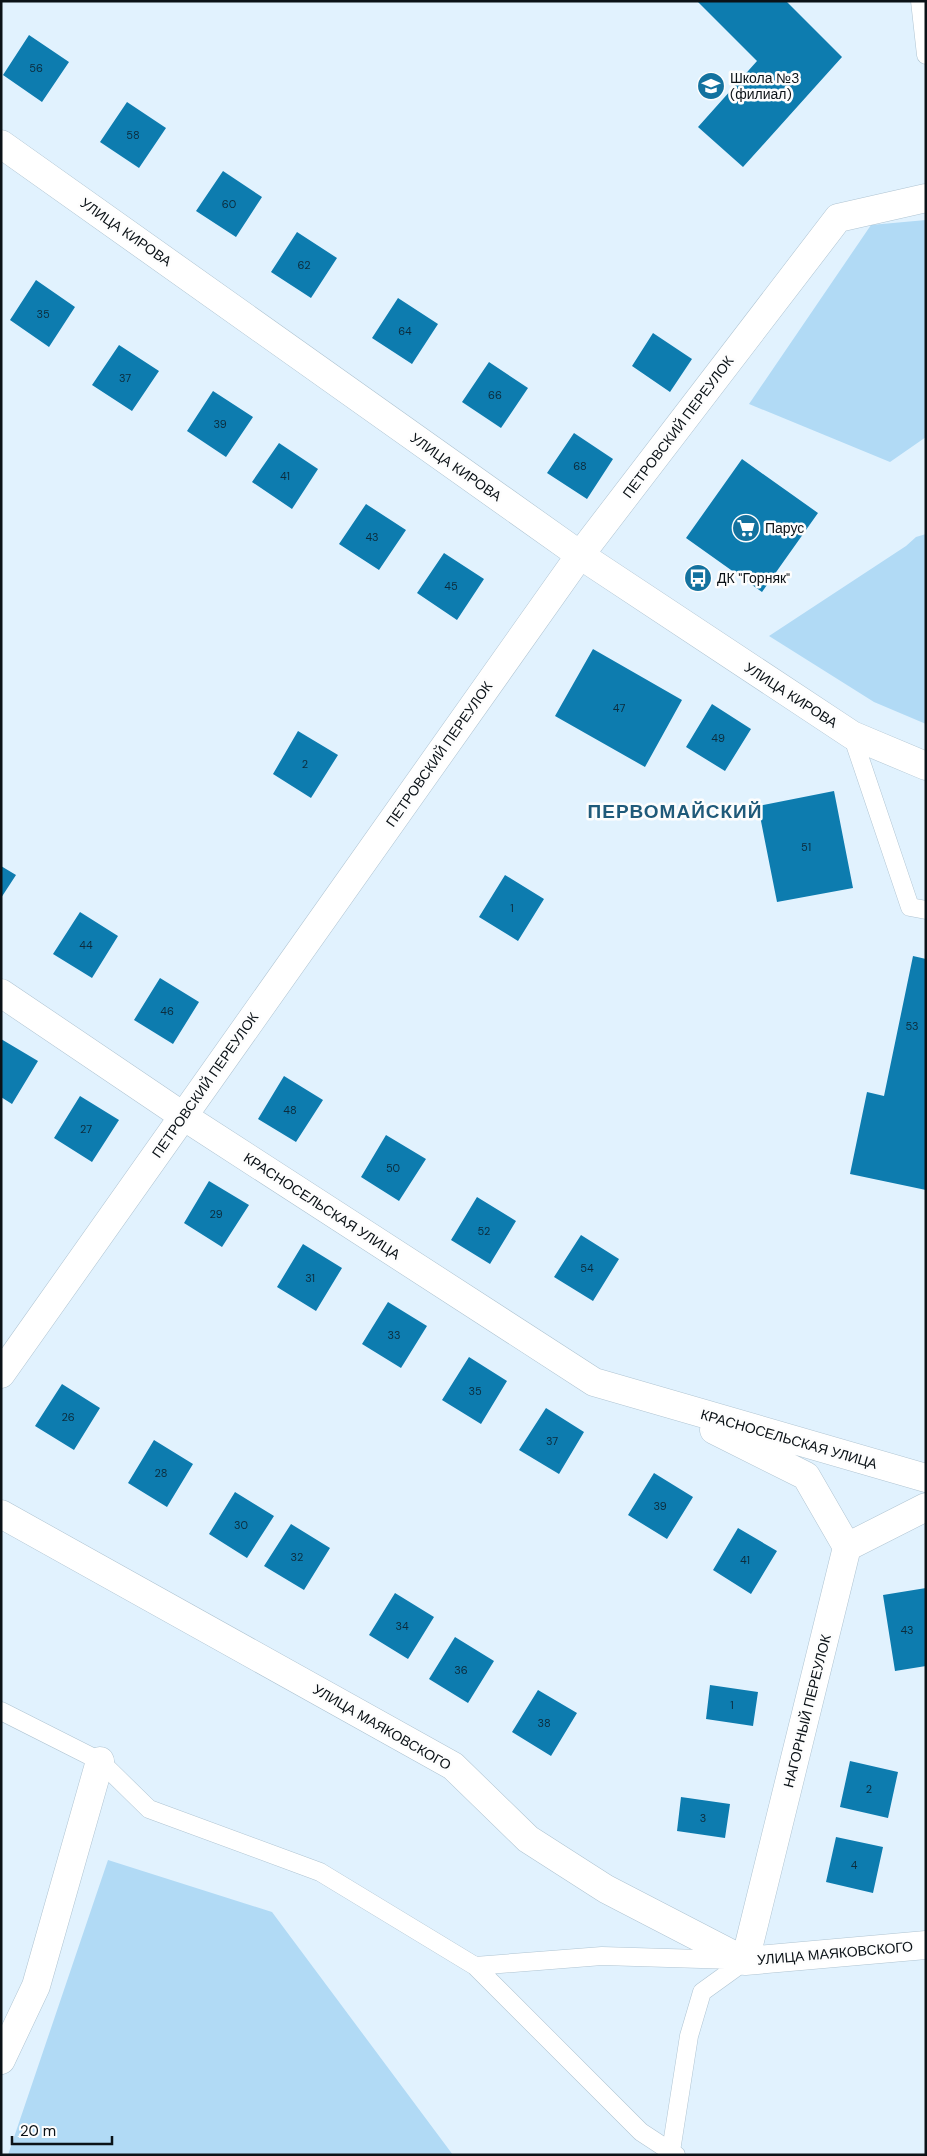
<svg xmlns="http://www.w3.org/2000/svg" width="927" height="2156" viewBox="0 0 927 2156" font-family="'DM Sans',sans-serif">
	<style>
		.green { fill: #b1daf5 }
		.building { fill: #0d7caf }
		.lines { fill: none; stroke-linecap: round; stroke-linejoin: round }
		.lane-casing { stroke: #afc4d2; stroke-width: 19 }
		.street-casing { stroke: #afc4d2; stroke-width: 29 }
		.secondary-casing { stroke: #afc4d2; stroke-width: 29 }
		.lane { stroke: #fff; stroke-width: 18 }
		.street { stroke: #fff; stroke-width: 28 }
		.secondary { stroke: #fff; stroke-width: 28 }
		.labels { text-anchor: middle; stroke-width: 5; stroke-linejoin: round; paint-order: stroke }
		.number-label { font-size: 11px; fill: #0c2c3d }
		.poi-label { font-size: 14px; fill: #0b1217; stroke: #fdfdfd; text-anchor: start }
		.street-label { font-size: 14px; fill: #0b1217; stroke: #fdfdfd }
		.district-label { font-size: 19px; font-weight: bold; letter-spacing: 1px; fill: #1f5a7a; stroke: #fdfdfd }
	</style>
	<rect width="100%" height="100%" fill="#e1f2fe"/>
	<path class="green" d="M926,220V437L890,462L749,404L871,225Z
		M926,534V724L874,702L769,636L906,546L916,537Z
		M108,1860L272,1912L453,2155H8Z"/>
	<path class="building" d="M697,1H786L842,57L743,167L698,127L757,61Z
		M29,35L69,62L42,102L3,75Z
		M127,102L166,128L139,168L100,142Z
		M223,171L262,197L236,237L196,211Z
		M297,232L337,258L311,298L271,272Z
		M36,280L75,307L49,347L10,320Z
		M398,298L438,324L412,364L372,338Z
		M653,333L692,359L670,392L632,366Z
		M119,345L159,371L132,411L92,385Z
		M489,362L528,388L501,428L462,402Z
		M213,391L253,417L226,457L187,431Z
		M574,433L613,459L587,499L547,473Z
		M279,443L318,469L292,509L252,482Z
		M742,459L818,513L762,592L686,538Z
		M366,504L406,530L379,570L339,544Z
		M444,553L484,579L457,620L417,593Z
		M593,649L682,700L645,767L555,716Z
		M712,704L751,729L725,771L686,747Z
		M298,731L338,755L311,798L273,774Z
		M834,791L853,888L777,902L758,806Z
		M1,866L16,875L1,898Z
		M505,875L544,899L518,941L479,917Z
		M80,912L118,936L92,978L53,954Z
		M913,956L926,959V1190L850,1174L867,1092L884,1096Z
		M160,978L199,1002L173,1044L134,1020Z
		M1,1039L38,1061L12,1104L1,1097Z
		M284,1076L323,1100L296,1142L258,1119Z
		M80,1096L119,1120L92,1162L54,1138Z
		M386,1135L426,1159L399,1201L361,1177Z
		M209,1181L249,1205L222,1247L184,1223Z
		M477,1197L516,1221L490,1264L451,1240Z
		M581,1235L619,1259L593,1301L554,1277Z
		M303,1244L342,1268L316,1311L277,1287Z
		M388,1302L427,1326L401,1368L362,1344Z
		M469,1357L507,1381L481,1424L442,1400Z
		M62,1384L100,1408L74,1450L35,1426Z
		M546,1408L584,1432L559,1474L519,1450Z
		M154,1440L193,1464L167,1507L128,1483Z
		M654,1473L693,1497L667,1539L628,1515Z
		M235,1492L274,1516L247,1558L209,1534Z
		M291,1524L330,1548L304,1590L264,1566Z
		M738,1528L777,1551L751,1594L713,1570Z
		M926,1588V1666L895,1671L883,1595Z
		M395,1593L434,1617L408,1659L369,1635Z
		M455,1637L494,1661L468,1703L429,1679Z
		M710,1685L758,1692L753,1726L706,1719Z
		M538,1690L577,1713L551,1756L512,1732Z
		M850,1761L898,1772L888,1818L840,1807Z
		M681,1797L730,1804L725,1838L677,1831Z
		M836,1837L883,1847L873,1893L826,1882Z"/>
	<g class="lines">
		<g class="lane-casing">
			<path id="lane" d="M920,1L926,55
				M852,735L910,907L926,910
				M1,1711L100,1761L149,1809L320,1872L475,1966L641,2132L676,2155
				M475,1966L602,1956L734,1960
				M671,2151L689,2036L702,1992L745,1961"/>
		</g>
		<g class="street-casing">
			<path id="street" d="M1,993L183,1116L594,1382L926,1478
				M1,1374L580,555L838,218L926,198
				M714,1430L806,1476L847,1547
				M1,1514L453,1766L528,1839L606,1889L745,1961L926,1945
				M745,1961L847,1547L926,1507
				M1,2060L36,1986L100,1761"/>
		</g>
		<g class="secondary-casing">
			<path id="secondary" d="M1,144L580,555L852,735L926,766"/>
		</g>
		<use href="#lane" class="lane"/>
		<use href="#street" class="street"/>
		<use href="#secondary" class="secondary"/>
	</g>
	<defs>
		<g id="school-disc" transform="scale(1.4375)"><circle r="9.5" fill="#13729f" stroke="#fdfdfd"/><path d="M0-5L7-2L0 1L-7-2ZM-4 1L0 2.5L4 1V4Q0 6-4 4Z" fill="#fff"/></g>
		<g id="supermarket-disc" transform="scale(1.4375)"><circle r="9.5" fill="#13729f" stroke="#fdfdfd"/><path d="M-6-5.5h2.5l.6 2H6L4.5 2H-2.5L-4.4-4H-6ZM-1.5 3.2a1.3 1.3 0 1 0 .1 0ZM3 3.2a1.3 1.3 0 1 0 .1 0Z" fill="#fff"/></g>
		<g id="bus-disc" transform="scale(1.4375)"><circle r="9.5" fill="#13729f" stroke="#fdfdfd"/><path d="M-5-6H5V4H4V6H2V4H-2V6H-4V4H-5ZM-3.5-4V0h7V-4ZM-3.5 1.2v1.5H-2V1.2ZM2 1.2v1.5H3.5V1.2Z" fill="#fff"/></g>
	</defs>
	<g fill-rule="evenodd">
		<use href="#school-disc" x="711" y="86"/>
		<use href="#supermarket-disc" x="746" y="528"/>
		<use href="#bus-disc" x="698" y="578"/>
	</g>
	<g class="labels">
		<g class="number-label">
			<text x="36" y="72">56</text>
			<text x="133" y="139">58</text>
			<text x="229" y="208">60</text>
			<text x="304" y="269">62</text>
			<text x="43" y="318">35</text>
			<text x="405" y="335">64</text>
			<text x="125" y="382">37</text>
			<text x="495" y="399">66</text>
			<text x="220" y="428">39</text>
			<text x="580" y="470">68</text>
			<text x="285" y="480">41</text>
			<text x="372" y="541">43</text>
			<text x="451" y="590">45</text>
			<text x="619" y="712">47</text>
			<text x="718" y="742">49</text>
			<text x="305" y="768">2</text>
			<text x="806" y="851">51</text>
			<text x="512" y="912">1</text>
			<text x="86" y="949">44</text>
			<text x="167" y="1015">46</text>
			<text x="912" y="1030">53</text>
			<text x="290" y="1114">48</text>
			<text x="86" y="1133">27</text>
			<text x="393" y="1172">50</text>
			<text x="216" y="1218">29</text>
			<text x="484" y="1235">52</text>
			<text x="587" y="1272">54</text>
			<text x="310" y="1282">31</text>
			<text x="394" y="1339">33</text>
			<text x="475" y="1395">35</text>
			<text x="68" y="1421">26</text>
			<text x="552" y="1445">37</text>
			<text x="161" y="1477">28</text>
			<text x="660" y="1510">39</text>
			<text x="241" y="1529">30</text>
			<text x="297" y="1561">32</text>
			<text x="745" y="1564">41</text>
			<text x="402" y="1630">34</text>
			<text x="907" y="1634">43</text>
			<text x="461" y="1674">36</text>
			<text x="732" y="1709">1</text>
			<text x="544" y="1727">38</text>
			<text x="869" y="1793">2</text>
			<text x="703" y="1822">3</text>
			<text x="854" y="1869">4</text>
		</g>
		<g class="poi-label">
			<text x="730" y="83">Школа №3<tspan x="730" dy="16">(филиал)</tspan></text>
			<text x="765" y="533">Парус</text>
			<text x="717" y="583">ДК "Горняк"</text>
		</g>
		<g class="street-label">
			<text transform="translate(126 232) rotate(35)" y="5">УЛИЦА КИРОВА</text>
			<text transform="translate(678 427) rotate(-53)" y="5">ПЕТРОВСКИЙ ПЕРЕУЛОК</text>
			<text transform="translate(456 467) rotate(35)" y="5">УЛИЦА КИРОВА</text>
			<text transform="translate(791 695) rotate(33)" y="5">УЛИЦА КИРОВА</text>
			<text transform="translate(439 754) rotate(-55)" y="5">ПЕТРОВСКИЙ ПЕРЕУЛОК</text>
			<text transform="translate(205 1085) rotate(-55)" y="5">ПЕТРОВСКИЙ ПЕРЕУЛОК</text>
			<text transform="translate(322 1206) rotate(33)" y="5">КРАСНОСЕЛЬСКАЯ УЛИЦА</text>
			<text transform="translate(789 1439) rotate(16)" y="5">КРАСНОСЕЛЬСКАЯ УЛИЦА</text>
			<text transform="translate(807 1711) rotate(-76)" y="5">НАГОРНЫЙ ПЕРЕУЛОК</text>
			<text transform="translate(382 1727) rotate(30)" y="5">УЛИЦА МАЯКОВСКОГО</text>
			<text transform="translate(835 1953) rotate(-5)" y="5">УЛИЦА МАЯКОВСКОГО</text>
		</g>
		<g class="district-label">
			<text x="675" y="818">ПЕРВОМАЙСКИЙ</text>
		</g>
	</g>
	<rect width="927" height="2156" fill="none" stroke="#0b1217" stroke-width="5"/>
	<path d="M12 2136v8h100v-8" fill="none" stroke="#0b1217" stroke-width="2.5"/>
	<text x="20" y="2136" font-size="15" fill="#0b1217" stroke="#fdfdfd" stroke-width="4" paint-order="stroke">20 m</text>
</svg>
